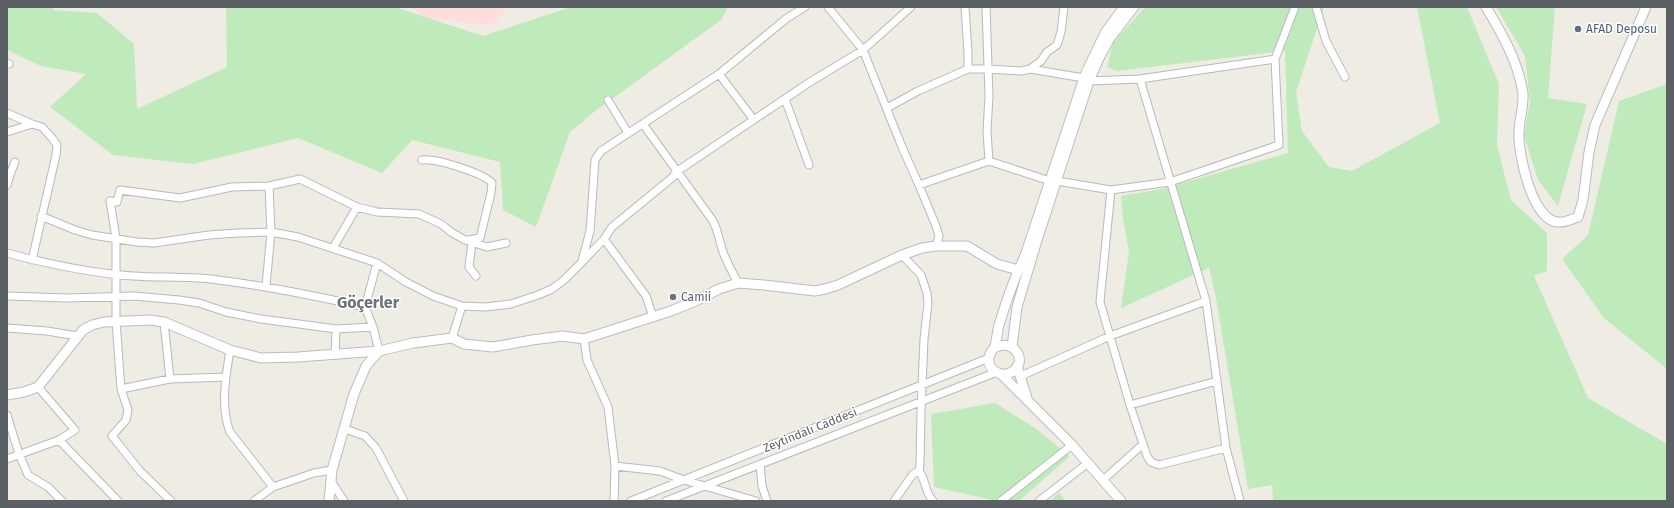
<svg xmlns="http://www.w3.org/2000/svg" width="1674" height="508" viewBox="0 0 1674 508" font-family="'Fira Sans',sans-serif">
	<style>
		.medical { fill: #fededd }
		.green { fill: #bfeabc }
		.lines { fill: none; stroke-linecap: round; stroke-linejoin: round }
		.street-casing { stroke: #b6babe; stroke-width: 9 }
		.secondary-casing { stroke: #b8bdc3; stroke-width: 11 }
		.street { stroke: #fff; stroke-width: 7 }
		.secondary { stroke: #fff; stroke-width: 9 }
		.service-dot { fill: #5c6f8a; stroke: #fff; stroke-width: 1.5 }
		.worship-dot { fill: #6b7280; stroke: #fff; stroke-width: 1.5 }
		.labels { text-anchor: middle; stroke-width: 3; stroke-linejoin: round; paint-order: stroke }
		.service-label { font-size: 12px; fill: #4e5e75; stroke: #fff; text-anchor: start }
		.worship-label { font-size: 12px; fill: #5b616d; stroke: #fff; text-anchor: start }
		.street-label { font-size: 12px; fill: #5b6065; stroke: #fff }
		.district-label { font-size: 16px; font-weight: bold; fill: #6c7277; stroke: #fff }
	</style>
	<rect width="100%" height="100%" fill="#efece3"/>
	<path class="medical" d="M411,7H508L492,26L427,18Z"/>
	<path class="green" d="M7,7H52L54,10L97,13L134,44L137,109L227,67L226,7H395L483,36L571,7H728L721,20L594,112L570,132L536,227L503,210L500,162L412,140L382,173L298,138L193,164L113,155L50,107L86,74L41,66L7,50Z
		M1145,7H1324L1296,92L1302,131L1329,167L1352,171L1440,123L1417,7H1467L1499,84L1497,145L1511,200L1547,233V271L1534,276L1588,398L1667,444V501H1273L1272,485L1248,489L1216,298L1209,268L1121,308L1129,252L1123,219L1121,196L1162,189L1288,153L1285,51L1117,71L1107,67L1113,43Z
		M1496,7H1555L1548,98L1587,104L1558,206L1538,180L1524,135L1530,101L1525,56Z
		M1667,84V369L1604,318L1562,259L1588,235L1619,101Z
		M995,403L1035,428L1070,456L1019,501H997L934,487L931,414Z
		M1059,493L1066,501H1050Z"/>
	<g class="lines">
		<g class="street-casing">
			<path id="street" d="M828,7L863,50L902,147L919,185L936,226L939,236L936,246
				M965,7L968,53V69
				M986,7L989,96L987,131L989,161
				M1316,7L1326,41L1345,77
				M7,63L9,64
				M1030,69L1084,78
				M719,74L754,120
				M1140,79L1206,301L1226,448L1240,501
				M1089,81L1140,79L1275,59L1295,7
				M785,99L809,165
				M608,100L628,133
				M887,108L918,91L968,69H987L1021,71L1030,69L1041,61L1047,52L1057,45L1061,32L1064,7
				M7,113L32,124
				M643,124L713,221C718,231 719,239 722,249C726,261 732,272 738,283
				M7,132L32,124L42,127L52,138L57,145L56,155L32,260
				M422,160C436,158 483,173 492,183L491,193L480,238L468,240
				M1057,181L1111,190L1100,302L1130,405L1147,456L1151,462L1159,465L1226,448
				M7,185L11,172L15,162
				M919,185L989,161L1050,181
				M1111,190L1170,182L1279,145L1275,59
				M41,216L75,230L92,235L137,242L154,243L209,235L238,233L271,232L298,237L377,263L406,282L433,296L462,306L485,307L511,304L538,295L552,289L564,280L581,263L604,239L612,227L673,177L676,172L810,82L863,50L911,7
				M604,239L646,296L653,317
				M472,242L469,267L476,276
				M333,248L357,207
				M7,253C48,264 90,273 133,276C161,278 190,276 218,280C268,286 316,296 365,307
				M582,261L590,231L595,160L601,151L719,74L787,18L805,7
				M377,263L365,307L373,327L379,351
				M266,286L271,232L269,186
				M7,296L67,298L134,296L179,300L199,303L226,312L261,319L299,324L336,329L373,327
				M164,322L170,379
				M7,328L47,331L77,336
				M452,338L462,306
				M584,339L587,360L608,407L615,466L614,501
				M230,350C226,375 220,407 230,432L273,487
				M335,355L336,329
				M1021,376L1110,336L1206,301
				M121,389L170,379L226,377
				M1130,405L1217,381
				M7,415L19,454L28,475L48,487L62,501
				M345,429L365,436L376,448L404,501
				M59,440L118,501
				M7,459L59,440L75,430L38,387
				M760,464L762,486L767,501
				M615,466L660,471L684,480L756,501
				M919,471C926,480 925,493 933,501
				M1103,480L1142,445
				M331,481L344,501
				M171,501L140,471L112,436L126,420L128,410L121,389L116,321V238L110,201L117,202L120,190L180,198L232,187L269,186L300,179L357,207L377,212L419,214L441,224L451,232L465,240L487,247L506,243
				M254,501L273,487L314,473L332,470
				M631,501L989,358
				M666,501L997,372
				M894,501L913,474L919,471L920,465L921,411L924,339L928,303L927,293L921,275L902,255
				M1001,501L1072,445
				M1039,501L1088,463"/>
		</g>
		<g class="secondary-casing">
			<path id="secondary" d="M1486,7C1502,34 1518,61 1523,93C1524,106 1519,120 1519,133C1518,153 1532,221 1558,222C1564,223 1572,219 1578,217L1583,200L1589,152L1595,125L1646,7
				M1012,347L1017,307L1038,237L1089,81L1099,58L1110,38L1134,7
				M994,348C1014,337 1029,362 1012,372C1001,378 987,370 989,357C990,352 993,350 995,346C997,339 997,332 999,325C1006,302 1014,278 1025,256L1085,75L1105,33L1124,7
				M1017,366L1027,398
				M1001,374L1072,445L1121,501
				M7,395L24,392L38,387L83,330L92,325L104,322L150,320L164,322L230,350L261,358L298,357L379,351L413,343L452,338L464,344L493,347L532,340L563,336L584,339L671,311L698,300L719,289L738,283L764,285L815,291L825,289L838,285L902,255L922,248L936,246H967L997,264L1018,270
				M329,501L332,470L354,394L366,366L379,351"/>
		</g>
		<use href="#street" class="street"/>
		<use href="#secondary" class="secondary"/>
	</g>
	<circle class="service-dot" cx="1578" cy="29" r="4"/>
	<circle class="worship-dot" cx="673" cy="297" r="4"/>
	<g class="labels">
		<g class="service-label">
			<text x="1586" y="33">AFAD Deposu</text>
		</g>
		<g class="worship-label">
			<text x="681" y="301">Camii</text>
		</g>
		<g class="street-label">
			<text transform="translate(810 430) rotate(-22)" y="4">Zeytindalı Caddesi</text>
		</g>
		<g class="district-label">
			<text x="368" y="308">Göçerler</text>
		</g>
	</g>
	<rect width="1674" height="508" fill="none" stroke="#5b6065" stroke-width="16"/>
</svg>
